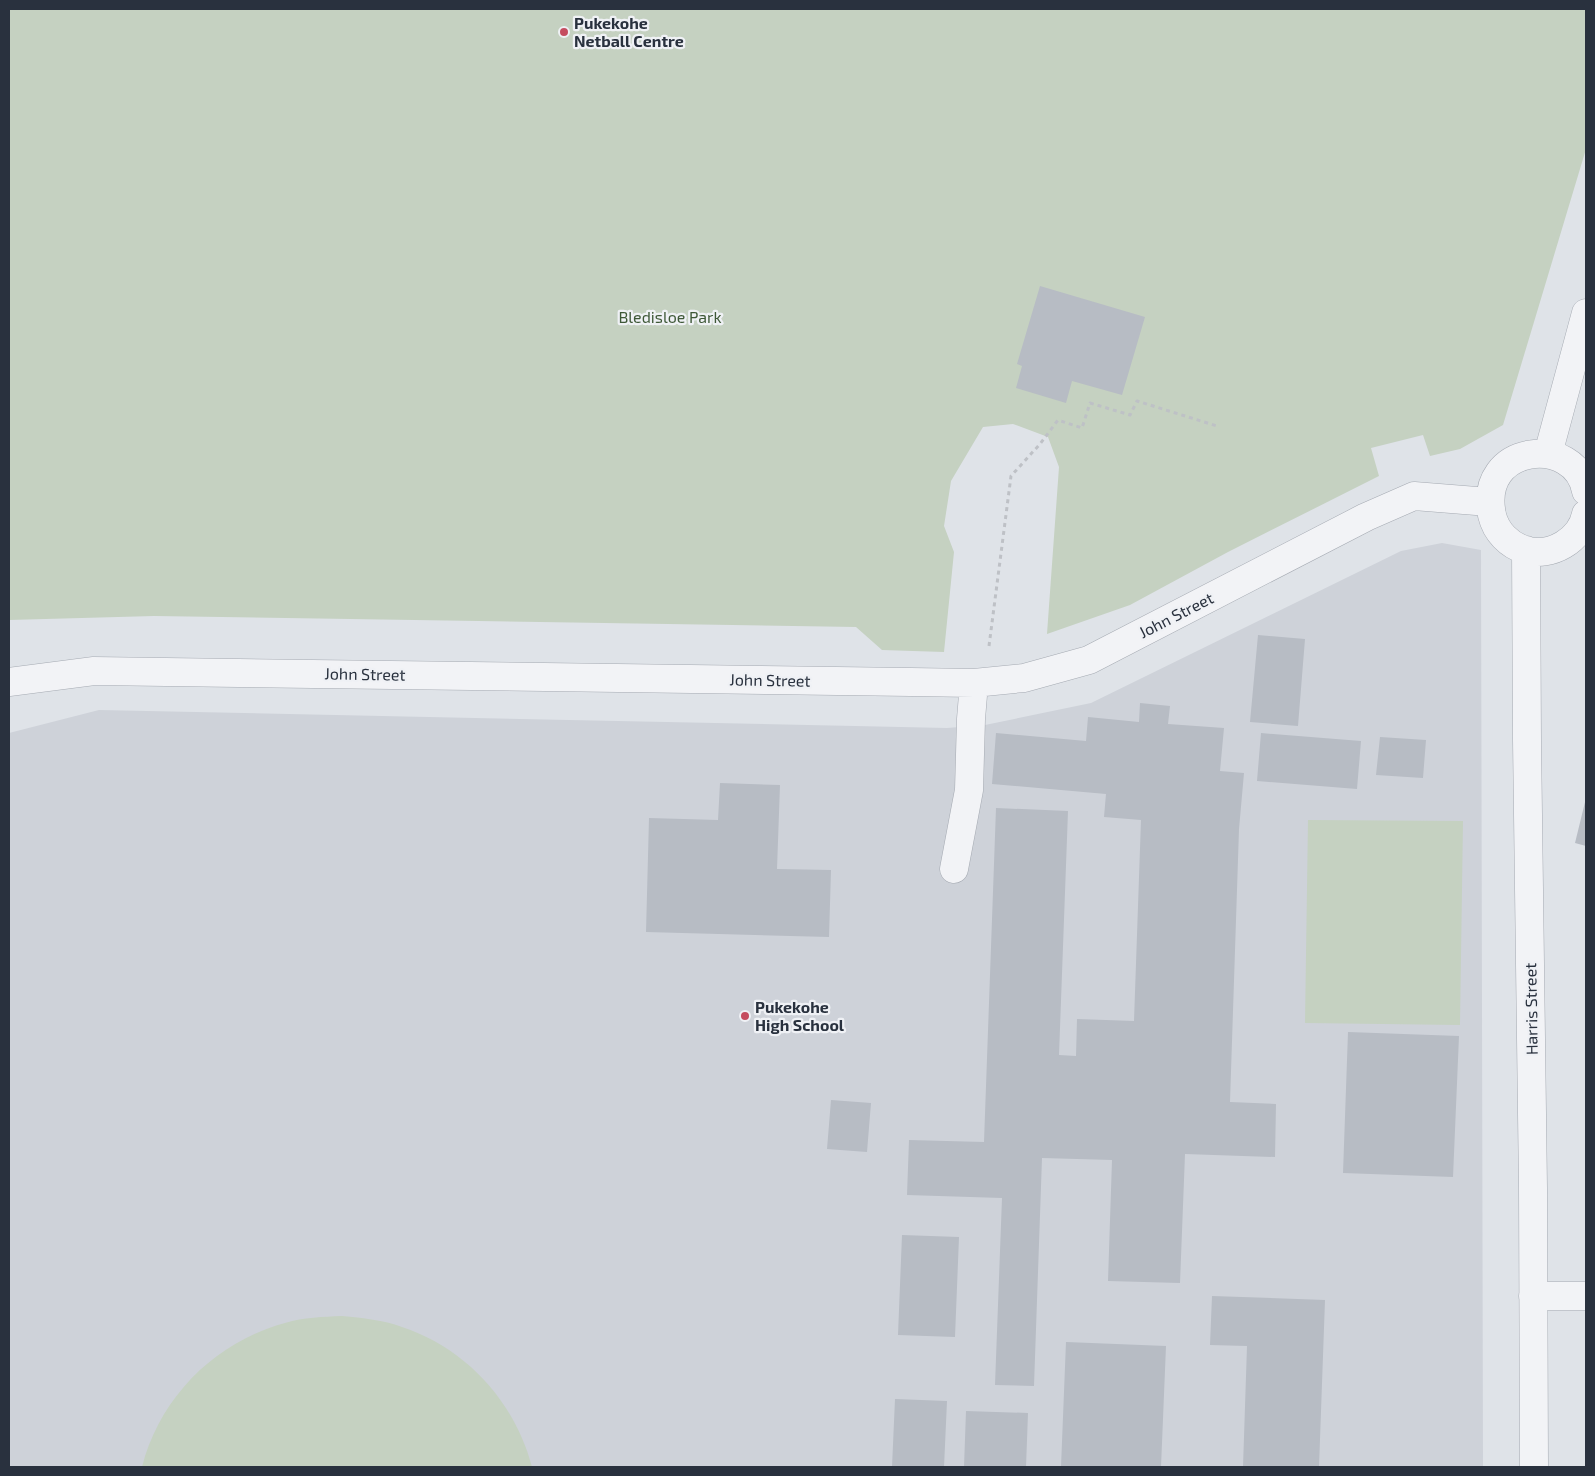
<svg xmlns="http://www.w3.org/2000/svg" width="1595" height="1476" viewBox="0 0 1595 1476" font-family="'Exo 2',sans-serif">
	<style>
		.built { fill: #ced2d9 }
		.green { fill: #c5d1c1 }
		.building { fill: #b7bcc4 }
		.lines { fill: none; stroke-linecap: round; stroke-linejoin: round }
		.minor-casing { stroke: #a5aab2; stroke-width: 29 }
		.path { stroke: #bec1c6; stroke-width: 3; stroke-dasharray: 4 4; stroke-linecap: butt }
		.minor { stroke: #f2f3f6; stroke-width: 28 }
		.poi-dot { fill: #c54c5f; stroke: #eff1f5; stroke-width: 2 }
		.labels { text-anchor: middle; stroke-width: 4.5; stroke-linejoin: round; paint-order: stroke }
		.poi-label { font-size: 16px; font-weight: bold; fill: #29313e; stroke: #eff1f5; text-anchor: start }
		.park-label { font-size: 16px; fill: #3e5837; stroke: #eff1f5 }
		.street-label { font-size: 16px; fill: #29313e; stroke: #eff1f5 }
	</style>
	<rect width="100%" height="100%" fill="#dfe3e8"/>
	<path class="built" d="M1442,543L1481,550L1483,1467H9V733L99,710L947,728L985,725L1091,703L1401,551Z"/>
	<path class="green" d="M9,9H1586V149L1503,425L1460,449L1430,456L1423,435L1371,448L1379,476L1228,552L1130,605L1047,634L1059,467L1048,437L1013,424L983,427L951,481L944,526L954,552L944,652L882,650L856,627L154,616L9,620Z
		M1308,820L1463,821L1460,1025L1305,1023Z
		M342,1316C363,1318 383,1320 402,1327C466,1348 515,1402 532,1467H142C160,1397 215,1342 285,1323C304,1317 323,1317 342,1316Z"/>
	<path class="building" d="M1040,286L1145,317L1122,395L1072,381L1066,403L1016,388L1022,366L1017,364Z
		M1258,635L1305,639L1298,726L1250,722Z
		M1140,703L1170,706L1168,724L1224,728L1220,771L1244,773L1239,829L1230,1102L1276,1104L1275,1157L1185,1154L1180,1283L1108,1281L1112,1160L1042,1158L1034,1386L995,1385L1002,1198L907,1195L909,1140L984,1142L996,808L1068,811L1059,1055L1076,1056L1077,1019L1134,1021L1141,820L1104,817L1106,794L992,784L996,733L1086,741L1088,717L1139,722Z
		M1261,733L1361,741L1357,789L1257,781Z
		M1380,737L1426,740L1423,778L1376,775Z
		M720,783L780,785L777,869L831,870L829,937L646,932L649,818L718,820Z
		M1586,798V846L1575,843Z
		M1348,1032L1459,1036L1453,1177L1343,1173Z
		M831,1100L871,1103L867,1152L827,1149Z
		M902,1235L959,1237L955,1337L898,1335Z
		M1212,1296L1325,1300L1319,1467H1243L1247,1346L1210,1345Z
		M1066,1342L1166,1346L1161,1467H1061Z
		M895,1399L947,1401L944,1467H892Z
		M966,1411L1028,1413L1026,1467H964Z"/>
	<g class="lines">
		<g class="minor-casing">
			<path id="minor" d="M1548,454L1586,313
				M1586,491C1576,434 1477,443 1492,515C1496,532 1509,545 1525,550C1551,558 1581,540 1586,514
				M1526,550L1527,740L1533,1188L1534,1467
				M9,682L94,671L911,682L974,683L1024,678L1089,660L1366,517L1414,496L1489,502
				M954,869L969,790L971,719L974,683
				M1533,1296H1586"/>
		</g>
		<path class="path" d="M989,646L1011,476L1040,444L1058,420L1082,428L1090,403L1130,415L1137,401L1217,426"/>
		<use href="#minor" class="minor"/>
	</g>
	<g class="poi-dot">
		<circle cx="564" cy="32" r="5"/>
		<circle cx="745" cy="1016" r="5"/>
	</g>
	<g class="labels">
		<g class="poi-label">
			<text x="574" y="29">Pukekohe<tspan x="574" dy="18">Netball Centre</tspan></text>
			<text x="755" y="1013">Pukekohe<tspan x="755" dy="18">High School</tspan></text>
		</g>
		<g class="park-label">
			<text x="670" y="323">Bledisloe Park</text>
		</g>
		<g class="street-label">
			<text transform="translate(1176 615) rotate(-27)" y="6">John Street</text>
			<text transform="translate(365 674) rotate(1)" y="6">John Street</text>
			<text transform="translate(770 680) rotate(1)" y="6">John Street</text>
			<text transform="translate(1531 1009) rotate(-91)" y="6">Harris Street</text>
		</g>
	</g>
	<rect width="1595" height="1476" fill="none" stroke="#29313e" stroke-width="20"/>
</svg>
